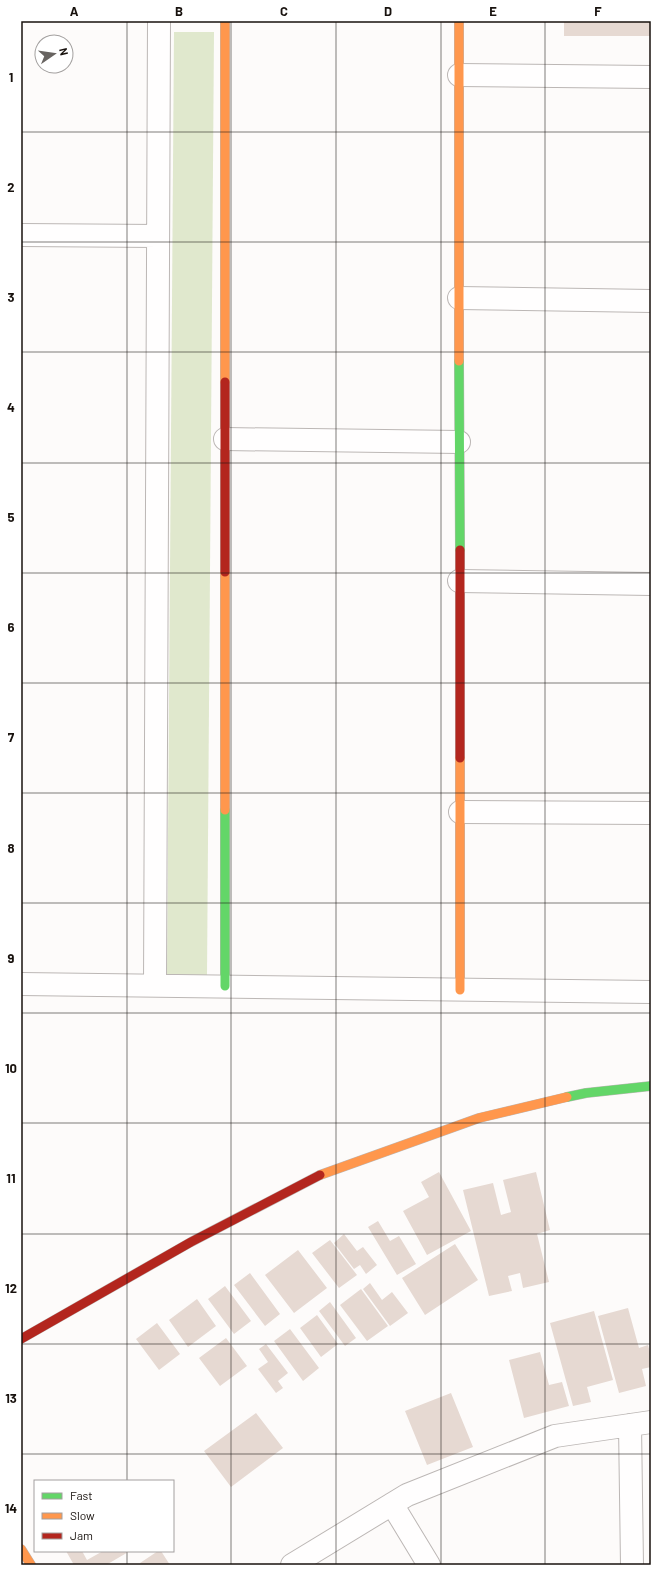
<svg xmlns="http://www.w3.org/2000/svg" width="672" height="1586" viewBox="0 0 672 1586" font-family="Barlow,sans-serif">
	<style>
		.green { fill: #e0e8cd }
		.building { fill: #e6d9d2 }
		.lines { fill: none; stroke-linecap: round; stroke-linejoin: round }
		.street-casing { stroke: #bcb7b5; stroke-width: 24 }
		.fast-casing { stroke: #bcb7b5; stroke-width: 10 }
		.slow-casing { stroke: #bcb7b5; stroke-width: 10 }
		.jam-casing { stroke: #bcb7b5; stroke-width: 10 }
		.street { stroke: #fffefe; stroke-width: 22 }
		.fast { stroke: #63d668; stroke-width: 9 }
		.slow { stroke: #ff974d; stroke-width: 9 }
		.jam { stroke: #b3261e; stroke-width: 9 }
		.grid { fill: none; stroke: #18120e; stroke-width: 1; stroke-opacity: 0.55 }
		.neatline { fill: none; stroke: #18120e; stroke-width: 1.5 }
		.grid-label { font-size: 13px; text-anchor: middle; font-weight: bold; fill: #18120e }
	</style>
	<rect width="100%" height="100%" fill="#fdfbfa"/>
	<path class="green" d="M174,32H214L207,976L167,975Z"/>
	<path class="building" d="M564,21H651V36H564Z
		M439,1172L471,1231L427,1255L403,1211L429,1197L421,1182Z
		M536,1172L550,1230L537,1234L549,1282L523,1288L520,1273L508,1276L512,1291L489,1296L463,1190L493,1183L501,1215L511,1212L503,1180Z
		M378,1221L390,1241L399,1236L416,1264L397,1275L368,1227Z
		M344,1234L357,1251L363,1247L377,1265L366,1274L360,1265L354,1269L334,1243Z
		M330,1240L357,1275L339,1288L312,1253Z
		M455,1244L478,1280L425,1315L402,1278Z
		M298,1250L327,1288L294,1313L265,1275Z
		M250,1273L280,1314L265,1326L234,1285Z
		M370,1283L382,1300L392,1292L408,1313L390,1326L363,1289Z
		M225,1286L251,1321L234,1334L208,1299Z
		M361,1289L388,1326L367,1341L340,1305Z
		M197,1299L216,1326L188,1347L169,1320Z
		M330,1302L356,1338L345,1346L319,1311Z
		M628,1308L639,1348L648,1345L651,1356V1367L642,1369L646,1386L619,1393L598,1316Z
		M594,1311L613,1380L587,1387L591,1402L573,1406L550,1323Z
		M317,1315L338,1344L321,1357L300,1328Z
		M157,1323L180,1354L159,1370L136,1339Z
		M290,1329L319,1368L303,1381L274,1341Z
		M226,1338L247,1366L220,1386L199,1358Z
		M266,1344L288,1373L278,1381L283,1388L276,1393L258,1369L268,1362L259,1349Z
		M540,1352L549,1385L562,1382L569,1406L524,1418L509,1360Z
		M451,1393L473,1447L427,1465L405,1411Z
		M256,1413L283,1448L231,1487L204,1451Z
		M66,1551H82L87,1560L103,1551H130L106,1565H74Z
		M158,1551H161L170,1565H141L140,1563Z"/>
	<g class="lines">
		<g class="street-casing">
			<path id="street" d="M459,75L651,77
				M21,235L158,236
				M459,298L651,301
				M225,439L459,442
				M459,581L651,584
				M460,812L651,813
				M21,984L651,992
				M155,985L159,21
				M630,1425L632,1565
				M392,1504L429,1565
				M292,1565L407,1495L555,1436L651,1422"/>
		</g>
		<g class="fast-casing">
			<path id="fast" d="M459,361L460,550
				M225,810V986
				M567,1097L586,1093L651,1086"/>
		</g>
		<g class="slow-casing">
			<path id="slow" d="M225,21V382
				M459,21V361
				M225,572V810
				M460,758V990
				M320,1175L479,1118L567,1097
				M21,1549L31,1565"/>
		</g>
		<g class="jam-casing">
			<path id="jam" d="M225,382V572
				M460,550V758
				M21,1339L191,1242L320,1175"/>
		</g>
		<use href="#street" class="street"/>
		<use href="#fast" class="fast"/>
		<use href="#slow" class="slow"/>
		<use href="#jam" class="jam"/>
	</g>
	<path class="grid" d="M127,21V1481M231,21V1565M336,21V1565M441,21V1565M545,21V1565M21,132H651M21,242H651M21,352H651M21,463H651M21,573H651M21,683H651M21,793H651M21,903H651M21,1013H651M21,1123H651M21,1234H651M21,1344H651M21,1454H651M127,1551V1565"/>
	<rect width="672" height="1586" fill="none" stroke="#ffffff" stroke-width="44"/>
	<rect x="34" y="1480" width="140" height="72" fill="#ffffff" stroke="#a3a09f"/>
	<rect x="42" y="1493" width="20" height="6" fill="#63d668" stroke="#a3a09f"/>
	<text x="70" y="1500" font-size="12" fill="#18120e">Fast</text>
	<rect x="42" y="1513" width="20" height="6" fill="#ff974d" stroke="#a3a09f"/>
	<text x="70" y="1520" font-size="12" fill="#18120e">Slow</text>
	<rect x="42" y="1533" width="20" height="6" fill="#b3261e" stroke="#a3a09f"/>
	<text x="70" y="1540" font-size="12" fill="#18120e">Jam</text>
	<g transform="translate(54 54) rotate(77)"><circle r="19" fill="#ffffff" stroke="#a3a09f"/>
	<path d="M0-3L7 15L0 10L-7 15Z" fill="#686461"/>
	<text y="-6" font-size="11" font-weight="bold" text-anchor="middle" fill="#18120e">N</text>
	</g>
	<rect x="22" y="22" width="628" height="1542" class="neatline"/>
	<g class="grid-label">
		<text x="74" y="16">A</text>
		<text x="179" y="16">B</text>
		<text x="284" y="16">C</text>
		<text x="388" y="16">D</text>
		<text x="493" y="16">E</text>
		<text x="598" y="16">F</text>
		<text x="11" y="82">1</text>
		<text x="11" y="192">2</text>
		<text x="11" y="302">3</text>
		<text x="11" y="412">4</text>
		<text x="11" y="522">5</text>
		<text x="11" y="632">6</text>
		<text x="11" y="742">7</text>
		<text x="11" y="853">8</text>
		<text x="11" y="963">9</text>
		<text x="11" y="1073">10</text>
		<text x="11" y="1183">11</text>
		<text x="11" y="1293">12</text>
		<text x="11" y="1403">13</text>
		<text x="11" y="1513">14</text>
	</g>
</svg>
